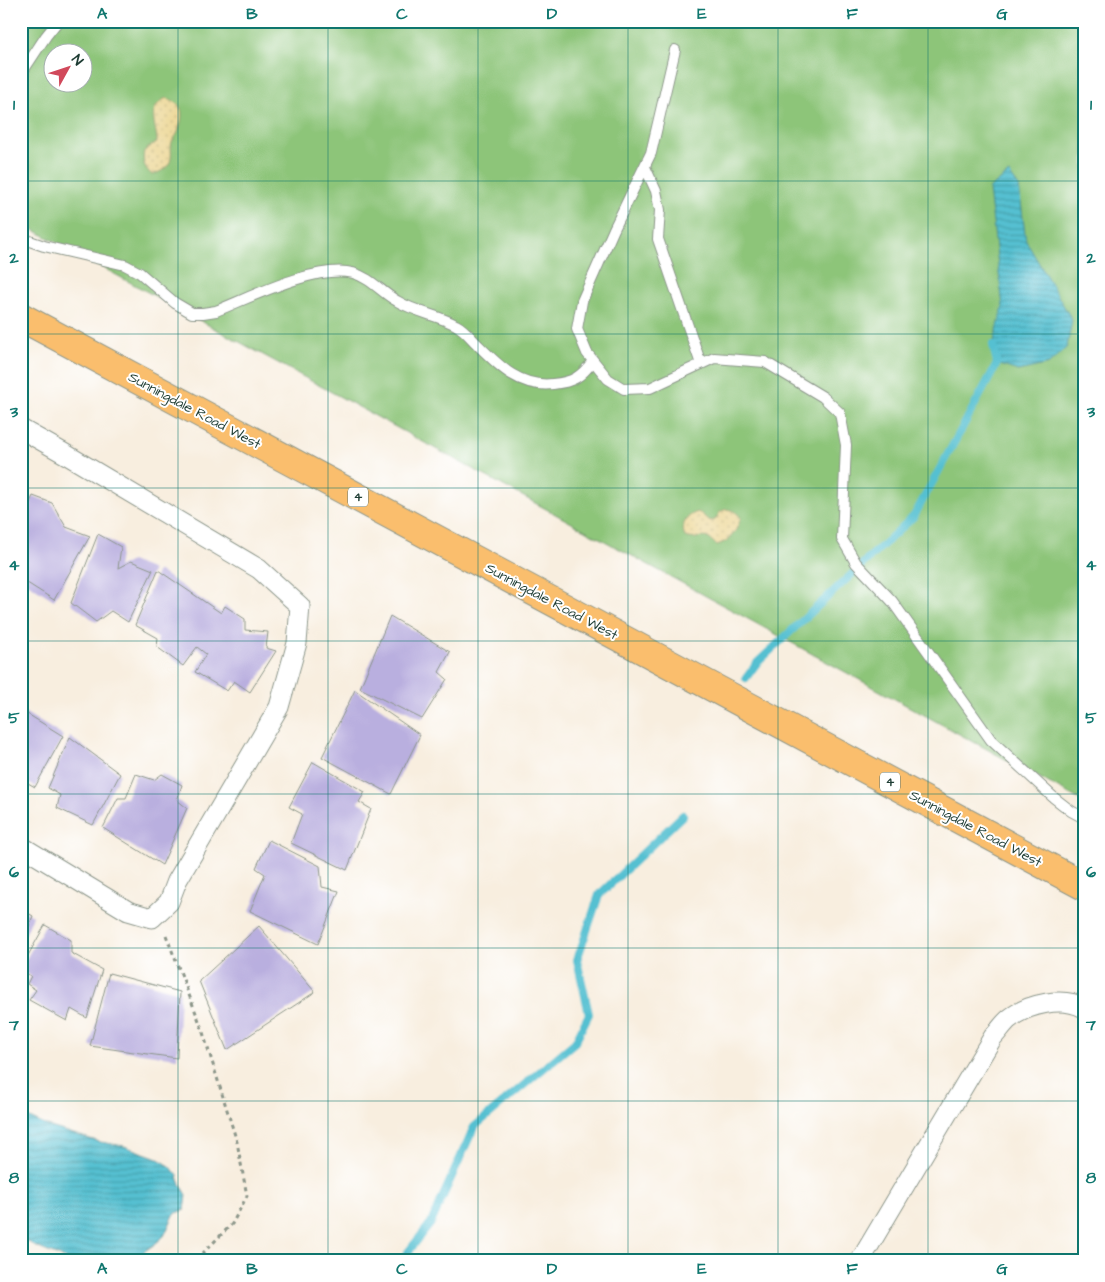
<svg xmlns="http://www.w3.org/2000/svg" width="1105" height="1282" viewBox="0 0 1105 1282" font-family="'Architects Daughter',sans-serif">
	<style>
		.grass { fill: #8dc579; stroke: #568156; fill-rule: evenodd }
		.sand { fill: url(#sand-dots); stroke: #868c69 }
		.water { fill: url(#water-rules); stroke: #3a7e82 }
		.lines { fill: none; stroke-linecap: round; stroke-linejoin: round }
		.stream { stroke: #55c0d1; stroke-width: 8 }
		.building { fill: #b9afdf }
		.lane-casing { stroke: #8c968a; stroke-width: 12 }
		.street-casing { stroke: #8c968a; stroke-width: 21 }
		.primary-casing { stroke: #8c968a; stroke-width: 30 }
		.path { stroke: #8c968a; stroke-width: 3; stroke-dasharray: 4 4; stroke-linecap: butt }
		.lane { stroke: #fff; stroke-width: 10 }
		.street { stroke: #fff; stroke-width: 19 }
		.primary { stroke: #fabe6d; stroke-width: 28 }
		.grid { fill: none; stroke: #0f766e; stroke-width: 1; stroke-opacity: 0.55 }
		.labels { text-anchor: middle; stroke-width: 4; stroke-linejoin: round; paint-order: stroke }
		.shield { fill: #fff; stroke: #627771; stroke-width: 1 }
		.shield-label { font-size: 12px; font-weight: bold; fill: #1f3d34 }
		.street-label { font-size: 14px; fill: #1f3d34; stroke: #fff }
		.neatline { fill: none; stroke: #0f766e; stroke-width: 2 }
		.grid-label { font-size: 16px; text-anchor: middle; font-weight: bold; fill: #0f766e }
	</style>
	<defs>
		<pattern id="sand-dots" width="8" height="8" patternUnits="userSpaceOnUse" patternTransform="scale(1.25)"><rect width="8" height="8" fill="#eeda9e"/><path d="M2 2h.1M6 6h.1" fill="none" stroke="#ccbc89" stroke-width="1.8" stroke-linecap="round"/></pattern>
		<pattern id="water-rules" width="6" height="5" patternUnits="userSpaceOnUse" patternTransform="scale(1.25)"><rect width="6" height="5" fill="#55c0d1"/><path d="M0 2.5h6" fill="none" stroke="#469daa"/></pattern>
	</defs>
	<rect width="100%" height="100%" fill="#fff"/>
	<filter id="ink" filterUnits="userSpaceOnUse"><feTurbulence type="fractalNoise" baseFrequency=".02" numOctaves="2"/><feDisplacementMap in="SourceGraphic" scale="10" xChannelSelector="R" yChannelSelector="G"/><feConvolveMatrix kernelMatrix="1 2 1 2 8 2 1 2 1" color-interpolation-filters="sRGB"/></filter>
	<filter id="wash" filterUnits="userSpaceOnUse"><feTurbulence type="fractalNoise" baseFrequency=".0096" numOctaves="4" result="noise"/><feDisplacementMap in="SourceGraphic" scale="20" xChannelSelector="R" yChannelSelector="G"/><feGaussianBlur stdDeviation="1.12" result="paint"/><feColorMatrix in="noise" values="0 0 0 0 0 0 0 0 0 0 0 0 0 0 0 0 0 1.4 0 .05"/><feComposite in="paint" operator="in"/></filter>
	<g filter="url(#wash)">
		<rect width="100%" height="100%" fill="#f8eedf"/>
		<path class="grass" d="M21,21H1084V802L21,223ZM52,52H82V82H52Z"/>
		<path class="sand" d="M166,98C185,103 184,115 178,132C177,135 174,138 172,142C170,147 172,152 171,158C170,168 160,172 152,175C144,168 142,161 144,151L157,142C157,126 145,109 166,98Z
			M726,509C733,510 737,512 741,518C737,531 729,543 716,545C703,530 699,542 685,537C680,525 686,515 698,512C705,515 707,523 715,520L720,512Z"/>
		<path class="water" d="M1009,173L1019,187L1026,241L1072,320L1067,347L1049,364L1018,371L997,364L993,345L1003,307L989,189Z
			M21,1114L47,1126L100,1142L124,1146L155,1157L170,1166L178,1176L180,1183L187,1195L185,1210L175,1213L164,1236L155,1244L130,1261H71L36,1247L21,1237Z"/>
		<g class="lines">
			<path class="stream" d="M746,678L757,663L914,516L997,364L993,345
				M401,1261L431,1223L474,1127L575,1042L589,1014L577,960L599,895L683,815"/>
		</g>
		<g id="blocks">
			<path class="building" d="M33,496L52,503L66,527L90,536L54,600L21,579V521Z
				M21,499L27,502L21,513Z
				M98,534L121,547L118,568L131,561L153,570L128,622L111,611L96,622L71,603Z
				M158,570L221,613L225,606L245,619V630L268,632L266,648L276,651L250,692L234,681L227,691L195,672L206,654L197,647L183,666L157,647L158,638L135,625Z
				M390,616L450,652L439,672L447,679L422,719L360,688Z
				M355,690L420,735L391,794L322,757Z
				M21,710L63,736L35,787L21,779Z
				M70,737L120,774L93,825L57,808L60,795L48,788Z
				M313,762L365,792L359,802L371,809L347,870L291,843L302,814L289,807Z
				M136,774L154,780L162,774L182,785L177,800L187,808L162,865L103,828L118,798H126Z
				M269,840L320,866L322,887L339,891L318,944L250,911L265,874L256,868Z
				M21,909L33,916L21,945Z
				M45,925L71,940V953L102,970L87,1018L71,1009L67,1021L29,1000L36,990L27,984L31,976L21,971V968Z
				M259,926L315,992L227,1050L199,981Z
				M109,973L180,992L177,1058L90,1046Z"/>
		</g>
	</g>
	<g filter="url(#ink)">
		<use href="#blocks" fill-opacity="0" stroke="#8c968a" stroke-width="1"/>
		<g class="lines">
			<g class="lane-casing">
				<path id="lane" d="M675,50L651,153L614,229L582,301L577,329L587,353L608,379L624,389L650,388L714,358L765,362L823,397L840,413L846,445L842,539L856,563L892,601L991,740L1053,797L1071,811L1084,818
					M21,74L46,36L58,21
					M645,167L656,191L660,210L658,239L701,364
					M21,238L44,246L125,265L140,273L175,303L192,313H203L216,311C251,297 316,264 353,273C371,278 381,292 397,301C415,312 438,315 456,325C464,329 470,337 476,343C498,365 519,388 553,384C573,382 581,377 593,361"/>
			</g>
			<g class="street-casing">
				<path id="street" d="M21,429L67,455L259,569L300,606L297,643L279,707L177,881L169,902L152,918L128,911L21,846
					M860,1261L993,1037C999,1031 1003,1024 1009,1019C1028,1004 1062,996 1084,1008"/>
			</g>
			<g class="primary-casing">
				<path id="primary" d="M21,317L1084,886"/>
			</g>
			<path class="path" d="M166,935L201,1026L237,1142L247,1196L232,1224L195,1261"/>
			<use href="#lane" class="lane"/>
			<use href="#street" class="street"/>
			<use href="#primary" class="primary"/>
		</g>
	</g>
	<path class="grid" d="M178,21V1261M328,21V1261M478,21V1261M628,21V1261M778,21V1261M928,21V1261M21,181H1084M21,334H1084M21,488H1084M21,641H1084M21,794H1084M21,948H1084M21,1101H1084"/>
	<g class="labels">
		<g class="shield">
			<rect x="348" y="487.5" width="20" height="19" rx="4"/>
			<rect x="880" y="772.5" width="20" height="19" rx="4"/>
		</g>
		<g class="shield-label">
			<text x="358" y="501">4</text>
			<text x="890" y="786">4</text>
		</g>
		<g class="street-label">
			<text transform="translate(195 410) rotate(28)" y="5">Sunningdale Road West</text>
			<text transform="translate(552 601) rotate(28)" y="5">Sunningdale Road West</text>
			<text transform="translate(976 828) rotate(28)" y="5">Sunningdale Road West</text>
		</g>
	</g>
	<rect width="1105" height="1282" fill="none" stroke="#fff" stroke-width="55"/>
	<g transform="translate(68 68) rotate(50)"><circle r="24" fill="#ffffff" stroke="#a5b1ae"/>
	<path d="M0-4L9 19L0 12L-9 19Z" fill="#d1495b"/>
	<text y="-8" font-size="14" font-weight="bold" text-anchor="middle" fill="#1f3d34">N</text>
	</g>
	<rect x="28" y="28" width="1050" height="1226" class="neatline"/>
	<g class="grid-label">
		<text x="102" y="19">A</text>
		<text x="252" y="19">B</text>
		<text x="402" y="19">C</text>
		<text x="552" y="19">D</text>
		<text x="702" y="19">E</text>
		<text x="852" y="19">F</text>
		<text x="1002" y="19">G</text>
		<text x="14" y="110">1</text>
		<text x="1091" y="110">1</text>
		<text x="14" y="263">2</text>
		<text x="1091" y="263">2</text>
		<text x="14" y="417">3</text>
		<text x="1091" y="417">3</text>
		<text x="14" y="570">4</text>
		<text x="1091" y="570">4</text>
		<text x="14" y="723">5</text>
		<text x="1091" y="723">5</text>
		<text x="14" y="877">6</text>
		<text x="1091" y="877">6</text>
		<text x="14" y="1030">7</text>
		<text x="1091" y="1030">7</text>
		<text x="14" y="1183">8</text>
		<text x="1091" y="1183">8</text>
		<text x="102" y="1274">A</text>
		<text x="252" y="1274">B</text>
		<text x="402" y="1274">C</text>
		<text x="552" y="1274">D</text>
		<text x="702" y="1274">E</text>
		<text x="852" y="1274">F</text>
		<text x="1002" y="1274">G</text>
	</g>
</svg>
